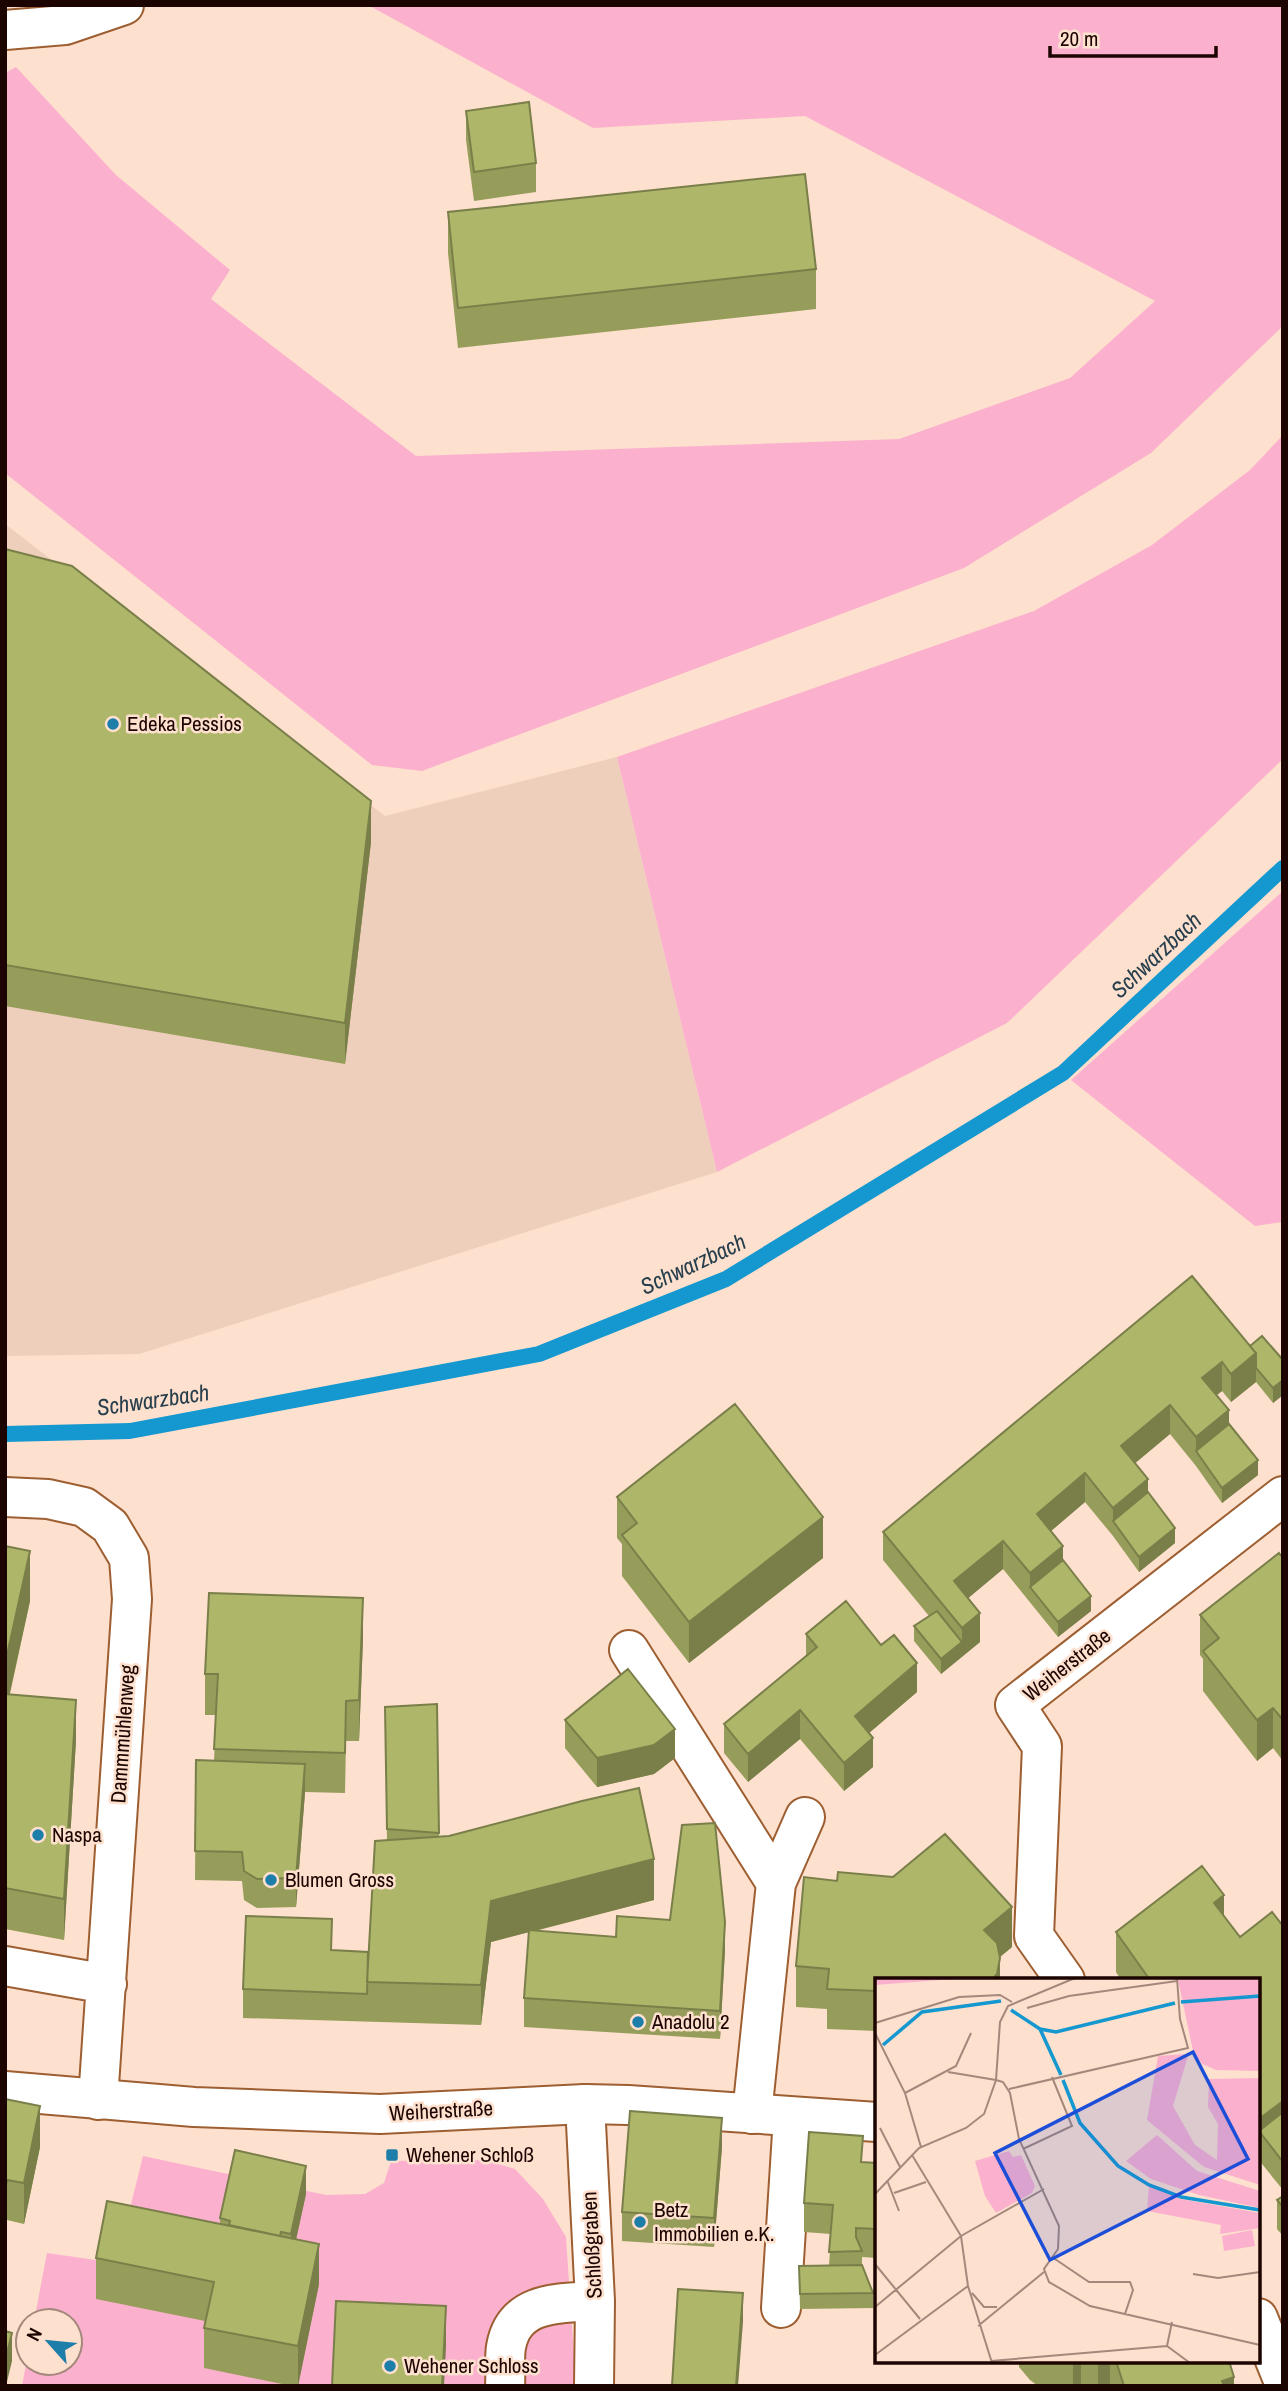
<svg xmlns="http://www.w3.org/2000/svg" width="1288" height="2391" viewBox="0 0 1288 2391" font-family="'Archivo Narrow',sans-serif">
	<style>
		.built { fill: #eecfbc }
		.green { fill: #fbb1ce }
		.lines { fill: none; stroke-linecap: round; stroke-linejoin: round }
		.stream { stroke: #1598cf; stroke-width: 16 }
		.minor-casing { stroke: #9d5e31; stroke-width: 42 }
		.major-casing { stroke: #9d5e31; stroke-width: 42 }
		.minor { stroke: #fff; stroke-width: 38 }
		.major { stroke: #fff; stroke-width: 38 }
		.wall { fill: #969d5a }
		.shaded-wall { fill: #7a7f4a }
		.building { fill: #aeb669; stroke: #7a7f4a; stroke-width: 2 }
		.poi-dot { fill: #1e7eaa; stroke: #fee0ce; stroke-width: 2.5 }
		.labels { text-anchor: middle; stroke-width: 5; stroke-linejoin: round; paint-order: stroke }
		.poi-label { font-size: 21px; fill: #1c0500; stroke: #fee0ce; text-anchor: start }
		.street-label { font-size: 21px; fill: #1c0500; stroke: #fee0ce }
		.water-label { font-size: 23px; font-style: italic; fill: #273f4d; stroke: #fee0ce }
		.inset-river { fill: none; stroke: #1598cf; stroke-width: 3.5 }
		.inset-road { fill: none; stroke: #a4887c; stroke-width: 2 }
		.view { fill: #1d4ed8; fill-opacity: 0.15; stroke: #1d4ed8; stroke-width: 3.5 }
		.inset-edge { fill: none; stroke: #1c0500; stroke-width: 3.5 }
	</style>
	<rect width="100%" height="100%" fill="#fee0ce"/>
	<path class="built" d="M5,524L385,816L617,757L717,1172L139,1354L5,1356Z"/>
	<path class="green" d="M368,5H1283V326L1151,453L964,568L422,771L372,765L5,473V73L16,67L116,175L230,270L211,299L416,456L899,439L1070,378L1155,301L805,116L593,128Z
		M1283,435V759L1007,1023L717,1172L617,757L1034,611L1152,545L1250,470Z
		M1283,891V1222L1255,1226L1071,1080Z
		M143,2156L326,2195L365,2194L384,2183L391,2161L484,2160L515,2169L543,2199L566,2237L576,2386H22L28,2353V2363H70V2321H34L47,2253L103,2261L121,2244Z"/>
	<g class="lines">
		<path class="stream" d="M5,1434L130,1431L539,1354L726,1279L1063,1073L1283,868"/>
		<g class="minor-casing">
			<path id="minor" d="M5,30L65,25L124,5
				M5,1497L48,1499L84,1507L110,1526L129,1558L132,1599L98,2100
				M629,1650L776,1883L752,2114
				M776,1883L805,1817
				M5,1966L107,1984
				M1065,1980L1034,1936L1042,1746L1015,1705L1283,1496
				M585,2104L595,2301L594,2386
				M781,2308L793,2117
				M505,2386C506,2373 504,2359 506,2347C514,2301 559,2303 595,2301"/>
		</g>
		<g class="major-casing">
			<path id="major" d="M5,2091L194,2107L380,2114L585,2104L628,2105L877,2122
				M1258,2318L1283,2380"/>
		</g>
		<use href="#minor" class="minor"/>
		<use href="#major" class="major"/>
	</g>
	<path class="wall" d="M466,111L536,163V192L474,201L466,140Z
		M448,212L816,269V309L458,348L448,253Z
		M5,549L371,842L345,1064L5,1006Z
		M1250,1346L1283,1360V1395L1273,1403L1256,1382L1231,1402L1222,1391L1217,1395L1229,1424L1258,1475L1222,1503L1196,1466L1170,1434L1135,1463L1148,1492L1175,1543L1139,1572L1113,1536L1085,1502L1051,1531L1063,1560L1091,1611L1058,1637L1003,1569L968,1598L980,1642L941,1674L914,1641V1626L929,1616L883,1560V1532Z
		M617,1497L823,1558L689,1663L622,1576V1544L617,1538Z
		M5,1546L30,1601L10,1694L76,1740L64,1940L5,1929Z
		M1283,1558V1761L1273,1748L1257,1761L1203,1691V1659L1200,1655V1615Z
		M806,1634L917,1692L869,1733L873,1767L844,1791L800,1739L748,1782L724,1753V1724L806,1656Z
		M363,1639L359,1741H346L345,1793L305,1792L296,1907L257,1908L244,1900L242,1881L195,1880L196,1760L214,1761L216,1715H205V1674Z
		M437,1704L439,1837L654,1900L535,1931L725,1950L720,2039L524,2027V1998L529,1932L491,1942L481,2025L243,2018V1989L332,1950L368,1952L387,1840L385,1707Z
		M565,1720L675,1758L654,1774L597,1787L565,1748Z
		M1224,1917L1240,1937L1283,1926V2190L1258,2159V1980H1121L1116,1972V1932Z
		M1012,1947L1000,1957V1980H877V2031L827,2029V2009L796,2007V1966Z
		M5,2099L40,2147L24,2224L7,2220L5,2232Z
		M722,2147L714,2247L622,2241V2212Z
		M863,2162L877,2163V2258L862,2257V2265L873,2293V2308L800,2309L799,2266H829L831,2234L804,2232V2203Z
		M306,2194L296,2239L319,2284L298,2386H292L204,2368V2328L205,2321L96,2299V2258L220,2224V2218Z
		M1283,2196V2236L1277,2229V2200Z
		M1019,2361H1229L1234,2386H1038L1030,2380L1019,2367Z"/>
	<path class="shaded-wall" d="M371,801V842L345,1064V1023Z
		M1256,1353V1382L1231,1402V1374Z
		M1222,1362V1391L1202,1406V1378Z
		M1283,1380V1395L1273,1403V1388Z
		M1170,1405V1434L1121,1475V1446Z
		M1229,1410V1439L1196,1451V1437Z
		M1258,1460V1475L1222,1503V1488Z
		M1085,1473V1502L1037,1543V1514Z
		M1148,1479V1507L1113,1521V1536V1508Z
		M823,1517V1558L689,1663V1622Z
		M1175,1528V1543L1139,1572V1557Z
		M1003,1541V1569L954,1610V1581Z
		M1063,1546V1575L1030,1587V1573Z
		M30,1551V1601L5,1714V1664Z
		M1091,1596V1611L1058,1637V1622Z
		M363,1598V1639L359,1741V1700Z
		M980,1613V1642L941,1674V1659L962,1642V1628Z
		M917,1663V1692L855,1745V1716Z
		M76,1700V1740L64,1940V1899Z
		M1273,1708V1748L1257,1761V1720Z
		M800,1710V1739L748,1782V1754Z
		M675,1729V1758L654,1774L597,1787V1758Z
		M873,1738V1767L844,1791V1763Z
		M305,1764V1793L296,1907V1878Z
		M654,1859V1900L491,1942L481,2025V1985L491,1901Z
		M1224,1895V1935L1214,1903Z
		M1012,1907V1947L984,1970V1930Z
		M725,1922V1950L720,2039V2011Z
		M1000,1958V1980H992Z
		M1283,2101V2141L1259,2131V2119Z
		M40,2106V2147L24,2224V2183Z
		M722,2118V2147L714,2247V2218Z
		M306,2166V2194L291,2263V2234Z
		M7,2180V2220L5,2232V2191Z
		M319,2244V2284L298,2386V2346Z
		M743,2293V2322L738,2386H736Z
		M446,2306V2347L444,2386H442Z
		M12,2333V2361L6,2386H5V2361Z
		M1073,2361H1081V2386H1073Z
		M1098,2361H1110V2386H1098Z
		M1234,2377V2386H1222V2381Z"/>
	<path class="building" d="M529,102L536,163L474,172L466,111Z
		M805,174L816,269L458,308L448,212Z
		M5,549L72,566L371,801L345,1023L5,965Z
		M1192,1276L1256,1353L1231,1374L1222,1362L1202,1378L1229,1410L1196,1437L1170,1405L1121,1446L1148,1479L1113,1508L1085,1473L1037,1514L1063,1546L1030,1573L1003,1541L954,1581L980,1613L962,1628L883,1532Z
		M1262,1336L1283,1360V1380L1273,1388L1256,1368V1353L1250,1346Z
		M735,1404L823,1517L689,1622L622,1535L637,1523L617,1497Z
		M1229,1424L1258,1460L1222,1488L1196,1451Z
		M1148,1492L1175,1528L1139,1557L1113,1521Z
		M5,1546L30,1551L5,1664Z
		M1279,1553L1283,1558V1720L1273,1708L1257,1720L1203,1651L1219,1638L1200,1615Z
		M1063,1560L1091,1596L1058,1622L1030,1587Z
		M209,1593L363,1598L359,1700L346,1701L345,1753L214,1749L218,1674H205Z
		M846,1601L881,1645L894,1635L917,1663L855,1716L873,1738L844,1763L800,1710L748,1754L724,1724L817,1647L806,1634Z
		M937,1611L962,1642L941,1659L914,1626Z
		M628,1669L675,1729L654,1745L597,1758L565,1720Z
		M5,1694L76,1700L64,1899L5,1888Z
		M437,1704L439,1833L387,1829L385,1707Z
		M196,1760L305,1764L296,1878L257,1879L244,1871L242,1852L195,1851Z
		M639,1788L654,1859L491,1901L481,1985L367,1982L375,1841L449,1836L582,1801Z
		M715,1823L725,1922L720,2011L524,1998L529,1930L616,1937L617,1916L670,1920L682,1825Z
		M945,1834L1012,1907L984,1930L997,1943L1000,1958L997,1974L992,1980H877V1991L827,1989L829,1969L796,1966L804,1877L837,1881L838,1872L893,1877Z
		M1202,1866L1224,1895L1214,1903L1240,1937L1272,1912L1283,1926V2101L1259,2119L1258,1980H1150L1116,1932Z
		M246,1916L332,1919L331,1950L368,1952L367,1994L243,1989Z
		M5,2099L40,2106L24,2183L7,2180L5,2191Z
		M630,2111L722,2118L714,2218L622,2212Z
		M1283,2112V2162L1259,2131Z
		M809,2132L863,2136L861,2162L877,2163V2229L856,2228V2237L862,2251L829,2252L833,2205L804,2203Z
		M235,2150L306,2166L291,2234L281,2232L280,2236L229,2225L230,2221L220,2218Z
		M1283,2196V2207L1277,2200Z
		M107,2201L319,2244L298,2346L204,2328L214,2282L96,2258Z
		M862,2265L873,2293L800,2294L799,2266Z
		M678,2289L743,2293L736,2386H672Z
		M336,2301L446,2306L442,2386H332Z
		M5,2331L12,2333L5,2361Z
		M1116,2361H1229L1234,2377L1222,2381L1224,2386H1124Z"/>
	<g class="poi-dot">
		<circle cx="113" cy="724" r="7"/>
		<circle cx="38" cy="1835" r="7"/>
		<circle cx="271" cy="1880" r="7"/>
		<circle cx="638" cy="2022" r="7"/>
		<rect x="385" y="2148" width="14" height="14" rx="3.5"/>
		<circle cx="640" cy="2222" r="7"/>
		<circle cx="390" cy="2366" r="7"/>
	</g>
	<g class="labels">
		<g class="poi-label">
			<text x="127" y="731">Edeka Pessios</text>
			<text x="52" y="1842">Naspa</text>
			<text x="285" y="1887">Blumen Gross</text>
			<text x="652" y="2029">Anadolu 2</text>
			<text x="406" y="2162">Wehener Schloß</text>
			<text x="654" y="2217">Betz<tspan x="654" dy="24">Immobilien e.K.</tspan></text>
			<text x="404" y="2373">Wehener Schloss</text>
		</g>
		<g class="street-label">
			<text transform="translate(1067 1665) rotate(-38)" y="7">Weiherstraße</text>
			<text transform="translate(123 1734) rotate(-86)" y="7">Dammmühlenweg</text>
			<text transform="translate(441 2111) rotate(-3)" y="7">Weiherstraße</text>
			<text transform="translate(592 2245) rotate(-93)" y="7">Schloßgraben</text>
		</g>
		<g class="water-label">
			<text transform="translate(1156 955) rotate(-43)" y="8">Schwarzbach</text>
			<text transform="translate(693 1264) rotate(-25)" y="8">Schwarzbach</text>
			<text transform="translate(153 1400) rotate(-8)" y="8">Schwarzbach</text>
		</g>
	</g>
	<g transform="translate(875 1978)">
		<rect width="385" height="385" fill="#fee0ce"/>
		<path d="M0,0H91L0,7ZM325,0H385V93L341,92L327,86L318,73L303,2ZM310,76L313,78L298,128L320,167L342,182L343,146L333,129L334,101L385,100V207L329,189L272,142L283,78ZM282,157L322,193L385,213V230L324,217L276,201L251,183ZM134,173L138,179L146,177L160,208L157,215L121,235L110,218L100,183ZM274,208L306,221L385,235V250L345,256L346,247L272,233ZM377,252L380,268L349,273L347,258Z" fill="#fbb1ce"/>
		<path class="inset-river" d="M306,24L385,18M136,32L165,51L181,54L300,25M165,51L186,97M8,67L47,34L126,23M188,102L205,145L243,188L274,207L306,219L385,232"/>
		<path class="inset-road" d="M152,30L194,18L302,3M0,45L84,19L125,17L137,24M0,55L30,115L46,169M73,94L121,102M121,102L128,104L135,115L144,161L184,248L183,271L169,291L174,304L215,328L385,367M134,111L313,70L305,41L302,0M30,115L81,88L96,55M5,150L25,189M148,171L197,148L177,99M37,177L86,258L93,308L117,385M12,202L24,233M19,215L51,204M0,216L44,170L91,150L109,136L121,102L125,44L133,28L200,0M177,279L214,304H255L258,312L250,336M0,286L45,341M318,296L343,300L385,294M97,315L109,329H122M0,329L86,258L169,211M103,348L169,294M292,368L315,385M292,368L297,344M0,377L93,308M116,383L292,368"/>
		<path class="view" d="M318,74L373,181L175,282L120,175Z"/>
		<rect width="385" height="385" class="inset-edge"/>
	</g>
	<rect width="1288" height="2391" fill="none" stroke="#1c0500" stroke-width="14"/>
	<g transform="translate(49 2342) rotate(297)"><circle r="33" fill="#fee0ce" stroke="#a4887c" stroke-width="2"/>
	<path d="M0-5L12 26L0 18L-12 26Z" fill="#1e7eaa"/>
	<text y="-10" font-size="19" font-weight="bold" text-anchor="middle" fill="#1c0500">N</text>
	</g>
	<path d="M1050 46v10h166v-10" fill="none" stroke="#1c0500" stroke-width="3.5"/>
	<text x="1060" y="46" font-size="21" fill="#1c0500" stroke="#fee0ce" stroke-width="5" paint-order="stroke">20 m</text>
</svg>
